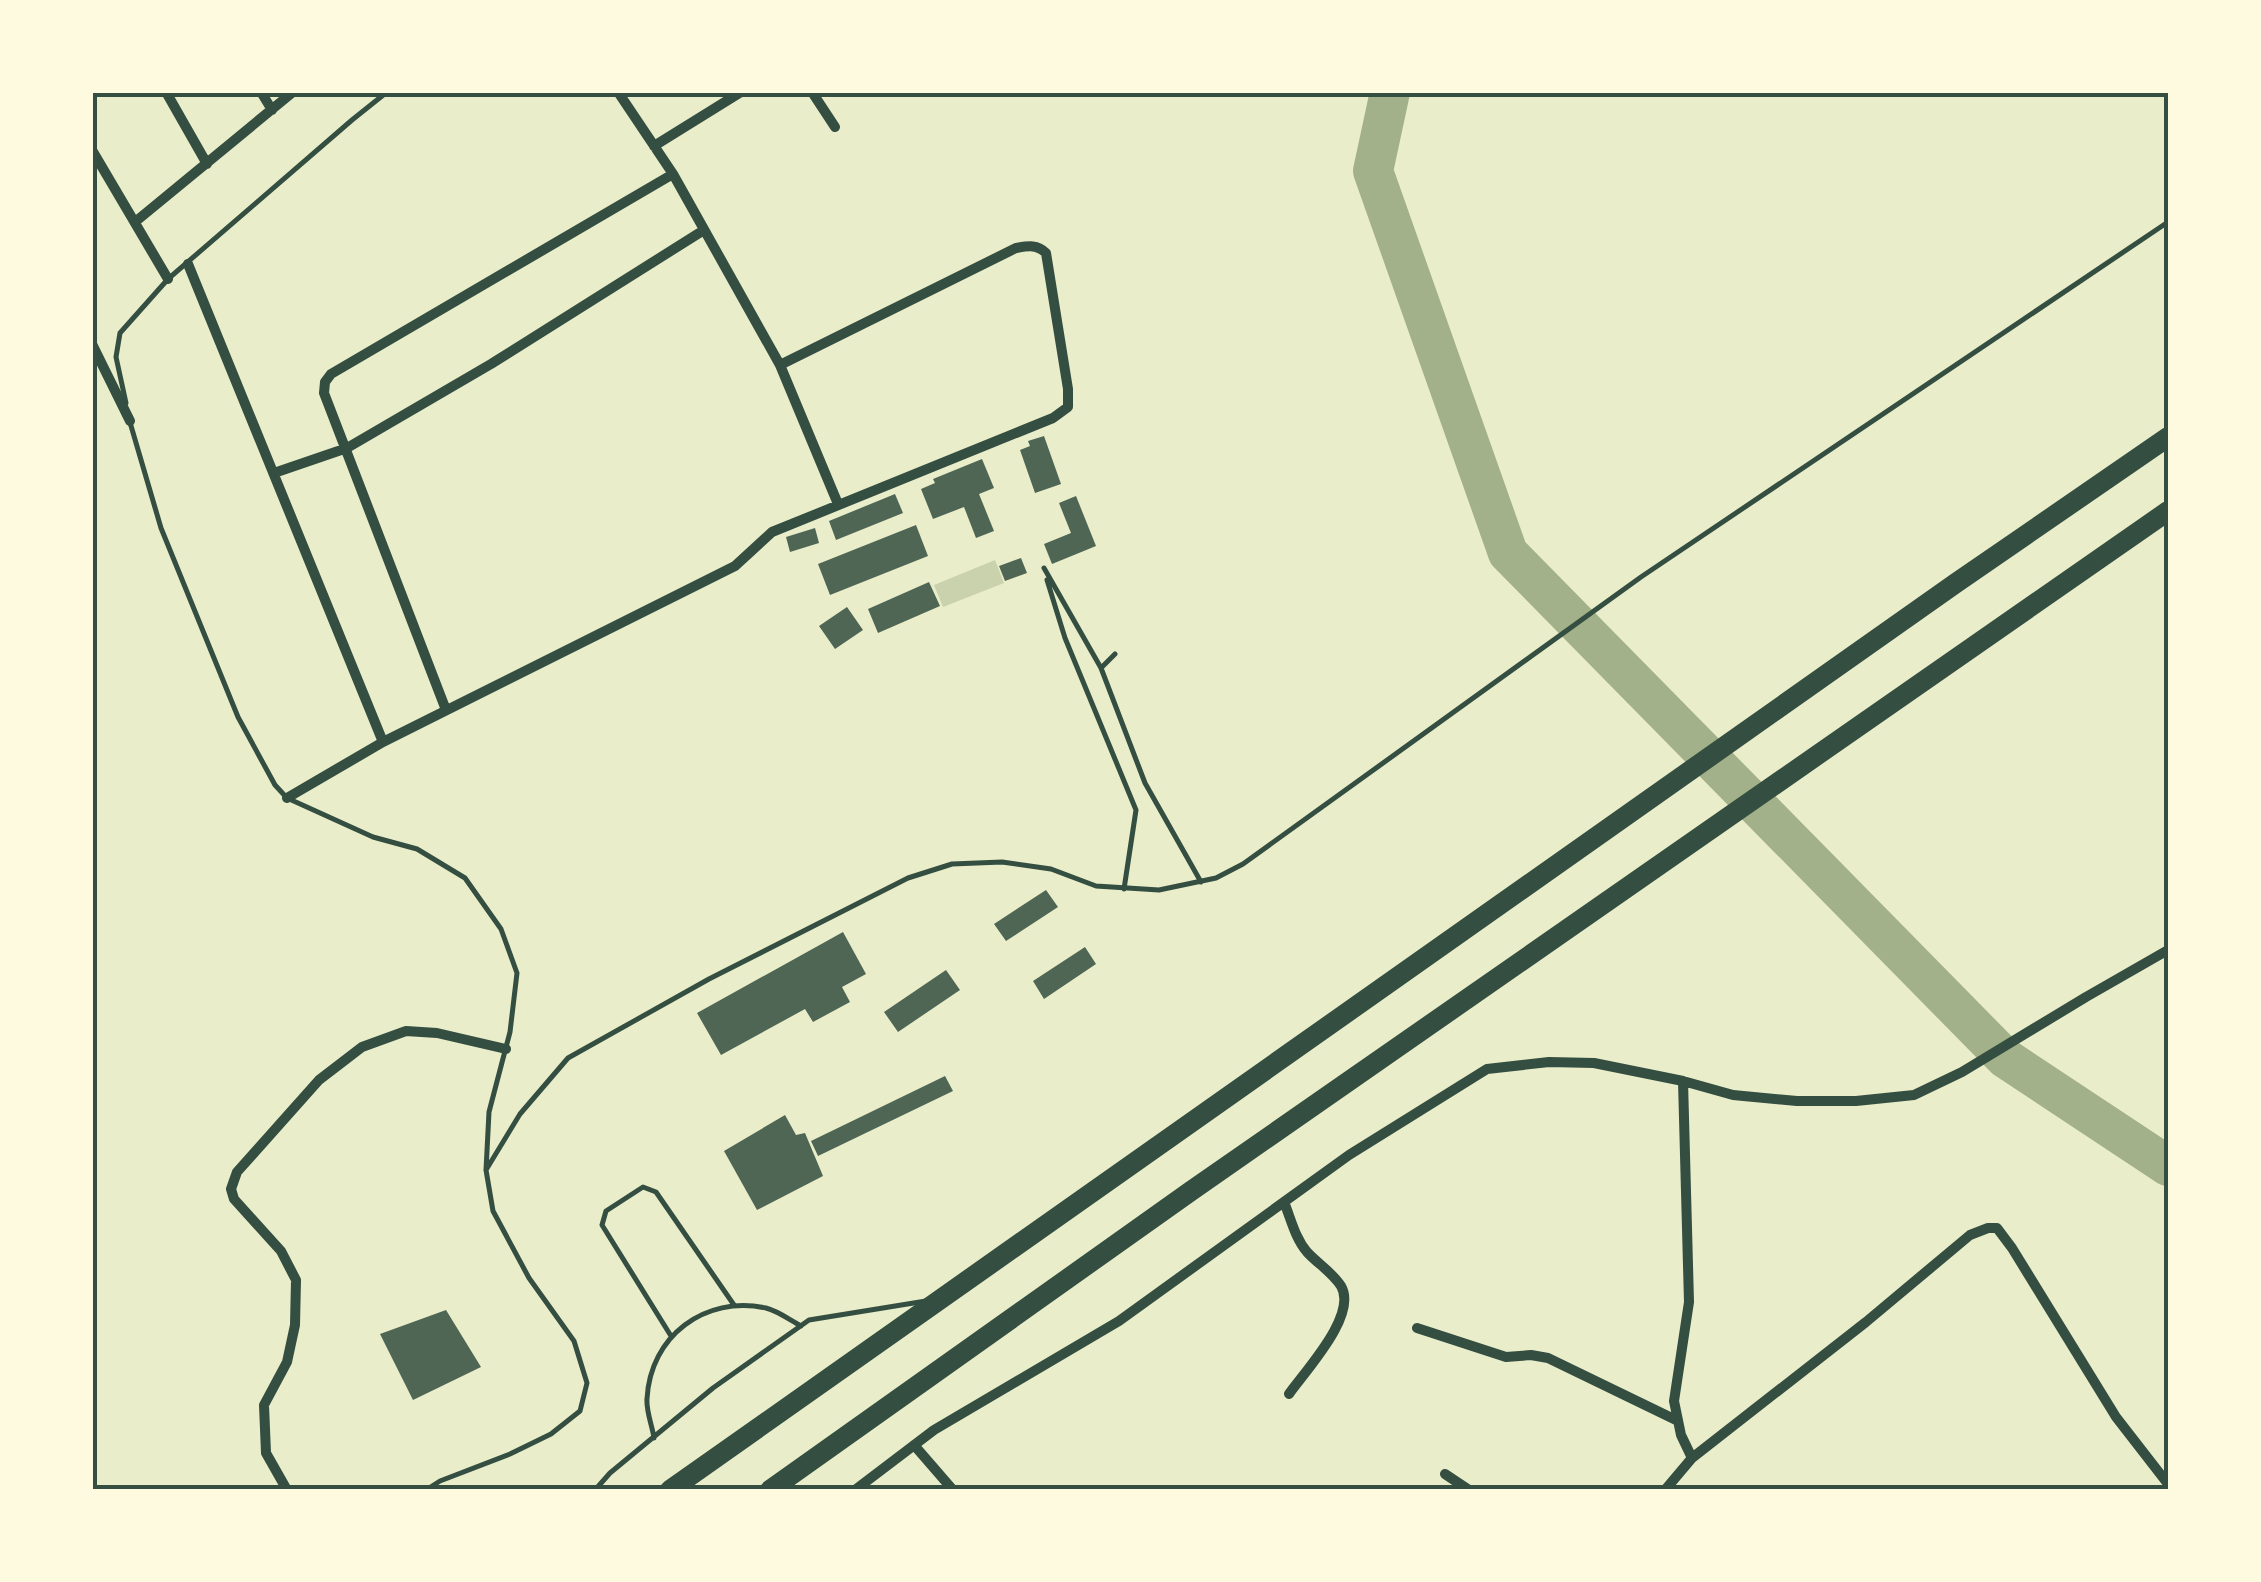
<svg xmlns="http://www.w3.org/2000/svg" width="2261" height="1582" viewBox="0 0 2261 1582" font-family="'Archivo Narrow',sans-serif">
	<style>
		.green { fill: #cad2ad }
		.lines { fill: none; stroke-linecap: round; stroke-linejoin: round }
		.river { stroke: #a3b18a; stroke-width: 40 }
		.building { fill: #4f6655 }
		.service { stroke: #344e41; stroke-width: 5 }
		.minor { stroke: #344e41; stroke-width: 10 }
		.motorway { stroke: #344e41; stroke-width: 20 }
		.neatline { fill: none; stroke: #344e41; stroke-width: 4 }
	</style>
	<rect width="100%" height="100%" fill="#e9edc9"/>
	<path class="green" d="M995,560L1004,583L943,607L934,585Z"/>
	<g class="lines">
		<path class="river" d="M1390,92L1373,171L1508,553L2005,1058L2168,1166"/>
	</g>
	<path class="building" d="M1044,436L1061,484L1035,493L1020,450L1030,446L1028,441Z
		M982,459L994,488L979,494L994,531L976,538L964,507L933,519L921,489L935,483L933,479Z
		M895,494L903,513L836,540L829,521Z
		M1076,496L1096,546L1052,564L1044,544L1071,533L1059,503Z
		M916,525L928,556L830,595L818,564Z
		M815,528L819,543L790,552L786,537Z
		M1021,558L1027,573L1005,581L999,566Z
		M929,582L940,606L878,633L868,609Z
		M847,607L863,630L835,649L819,626Z
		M1046,890L1058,907L1006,941L994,924Z
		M843,932L866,974L842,987L850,1002L813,1022L805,1009L721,1055L697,1013Z
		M1085,947L1096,964L1044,999L1033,981Z
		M946,970L960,990L898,1032L884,1012Z
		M945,1076L953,1091L818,1156L811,1141Z
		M785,1115L796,1135L805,1133L823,1176L757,1210L724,1151Z
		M446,1310L481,1367L413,1400L380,1334Z"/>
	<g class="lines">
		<path class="service" d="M126,403L116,357L120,333L168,279L352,120L387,92
			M129,419L161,528L238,717L275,785L287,798L373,837L417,849L465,878L501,929L517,973L510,1032L489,1112L486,1170L493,1211L529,1278L574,1341L587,1383L580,1411L551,1434L510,1454L440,1481L426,1490
			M1044,568L1101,668L1145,783L1201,882
			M1047,580L1065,638L1136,810L1124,889
			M1101,668L1115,654
			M486,1170L520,1114L568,1058L709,979L908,878L952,864L1002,862L1051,869L1096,886L1159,890L1216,878L1243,864L1641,577L2168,222
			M671,1336L602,1225L606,1211L643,1187L656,1192L734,1305
			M654,1438C652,1425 646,1411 647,1399C650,1336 705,1295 766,1308C778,1311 790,1320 801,1326
			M595,1490L610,1473L713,1388L809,1320L926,1301"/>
		<path class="minor" d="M166,92L207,164
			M261,92L272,110
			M618,92L673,174L780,365L838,504
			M812,92L835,127
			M654,146L741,92
			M92,150L168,279
			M135,222L293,92
			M188,264L383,742
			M92,344L130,421
			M274,473L347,448L491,364L704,230
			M446,710L324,393L325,382L331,374L673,174
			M287,798L383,742L735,566L772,532L1053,418L1068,407V389L1046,253C1037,244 1028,246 1016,248L780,365
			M1284,1202C1291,1219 1295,1238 1307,1252C1318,1264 1332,1272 1341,1286C1358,1315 1306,1370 1289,1394
			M1417,1328L1506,1357L1531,1355L1548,1358L1676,1420
			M914,1445L953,1490
			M1692,1458L1866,1322L1970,1235L1988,1228H1997L2012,1248L2116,1417L2168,1484
			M1445,1474L1469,1490
			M287,1490L266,1453L264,1405L287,1362L295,1325L296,1280L281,1251L234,1199L231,1189L237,1172L319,1080L362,1047L406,1031L437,1033L506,1049
			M855,1490L934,1430L1119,1321L1349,1155L1487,1069L1549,1062L1594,1063L1683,1081L1733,1095L1797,1101H1856L1914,1095L1962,1072L2086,997L2168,950
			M1665,1490L1692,1458L1681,1435L1674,1401L1689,1302L1683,1081"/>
		<path class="motorway" d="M670,1490L1956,583L2168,437
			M770,1490L1191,1191L2168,511"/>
	</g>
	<rect width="2261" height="1582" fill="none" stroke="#fefae0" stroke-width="190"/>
	<rect x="95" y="95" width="2071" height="1392" class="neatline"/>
</svg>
